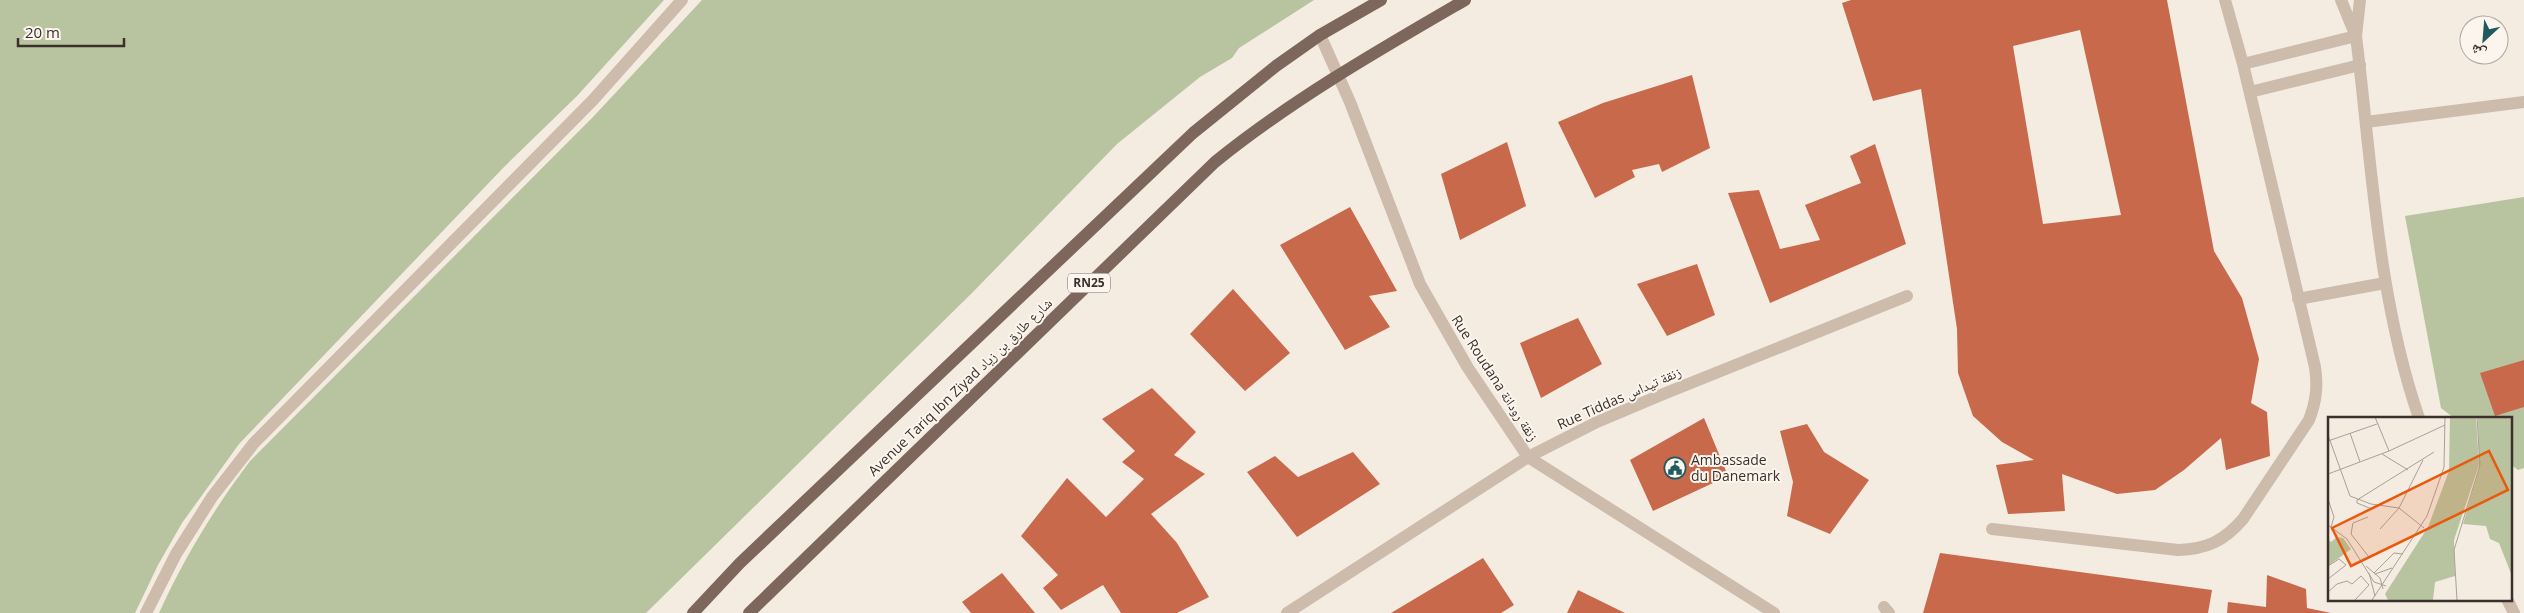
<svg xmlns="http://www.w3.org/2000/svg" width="2524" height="613" viewBox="0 0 2524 613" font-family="'Open Sans','Noto Naskh Arabic',sans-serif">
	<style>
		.green { fill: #b8c4a0 }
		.building { fill: #c8694b; fill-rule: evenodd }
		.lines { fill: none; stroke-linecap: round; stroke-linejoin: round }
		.service { stroke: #cdbbac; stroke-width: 12 }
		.minor { stroke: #cdbbac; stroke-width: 12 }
		.tertiary { stroke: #cdbbac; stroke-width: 12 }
		.primary { stroke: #7d675c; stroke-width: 12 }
		.labels { text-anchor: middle; stroke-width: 4; stroke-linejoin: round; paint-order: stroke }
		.shield { fill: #fbf5ee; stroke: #756b66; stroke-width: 1 }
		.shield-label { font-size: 12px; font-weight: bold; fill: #3b302b }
		.street-label { font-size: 14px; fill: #3b302b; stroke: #fbf5ee }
		.poi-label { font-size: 14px; fill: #3b302b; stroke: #fbf5ee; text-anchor: start }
		.inset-road { fill: none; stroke: #aaa098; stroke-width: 1 }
		.view { fill: #e8590c; fill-opacity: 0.15; stroke: #e8590c; stroke-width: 2.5 }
		.inset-edge { fill: none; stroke: #3b302b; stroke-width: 2.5 }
	</style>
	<rect width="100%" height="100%" fill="#f4ebe1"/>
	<path class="green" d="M0,0H664L577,96L504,167L239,444L182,523L158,565L135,613H0Z
		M702,0H1314L1239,48L1232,58L1200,77L1117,144L973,292L646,613H159C184,558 214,509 250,461L593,117Z
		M2524,197V468L2518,470L2510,464V418H2454L2441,408L2405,216Z"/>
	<path class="building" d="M1851,0H2167L2214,251L2242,298L2259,359L2251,403L2267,412L2270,456L2226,470L2221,438L2184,470L2155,490L2117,494L2062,474L2065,511L2008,514L1996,465L2034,460L2002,442L1973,416L1958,373L1957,329L1921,89L1873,101L1842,3ZM2080,30L2121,215L2043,224L2013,46Z
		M1692,75L1710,148L1662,172L1659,164L1632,170L1635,177L1595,198L1558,122L1603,103Z
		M1507,142L1526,206L1460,240L1441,174Z
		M1875,144L1906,244L1770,303L1728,193L1759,190L1780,249L1820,240L1805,205L1861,183L1850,156Z
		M1350,207L1397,291L1369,296L1390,327L1345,350L1280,245Z
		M1697,264L1715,315L1667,336L1637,284Z
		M1233,289L1290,353L1245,391L1190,334Z
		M1578,318L1602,364L1541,398L1520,343Z
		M2524,360V407L2495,416L2480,373Z
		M1152,388L1196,432L1174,455L1205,474L1151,514L1177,543L1209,597L1177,613H1121L1103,585L1061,610L1043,588L1058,575L1021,536L1067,478L1106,517L1144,479L1122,462L1135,451L1102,419Z
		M1704,418L1728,476L1653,511L1630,460Z
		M1807,424L1824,452L1869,480L1830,534L1787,516L1793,482L1780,431Z
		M1353,452L1380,484L1297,537L1247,472L1275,456L1298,477Z
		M1940,553L2212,590L2208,613H1923Z
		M1483,558L1514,605L1501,613H1391Z
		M1002,573L1035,613H971L962,602Z
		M2267,575L2306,589L2307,608L2331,613H2227L2228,602L2266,607Z
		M1578,590L1625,613H1567Z"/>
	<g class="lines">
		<path class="service" d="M2243,64L2356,36
			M2250,92L2360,65
			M2366,122L2524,102
			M2298,299L2385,283
			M1992,529L2178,550C2207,549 2224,541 2243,519L2309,420C2316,402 2318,387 2315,367L2243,64L2225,0
			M1884,607L1889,613
			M146,613L176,554L212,497L254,443L593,100L682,0"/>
		<path class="minor" d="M1320,35L1350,102L1420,284L1468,368L1528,457L1774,613
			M1287,613L1528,457L1597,422L1661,395L1907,296"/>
		<path class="tertiary" d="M2341,0L2355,34
			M2360,0L2356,36C2372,164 2377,296 2419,418
			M2507,599L2514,613"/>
		<path class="primary" d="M693,613L740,563L1193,133L1276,66L1320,35L1381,0
			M749,613L1215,162C1293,99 1379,50 1465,0"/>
	</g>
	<defs>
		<g id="civic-ring" transform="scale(1.125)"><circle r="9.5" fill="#fbf5ee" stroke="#1f5a5e" stroke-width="1.5"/><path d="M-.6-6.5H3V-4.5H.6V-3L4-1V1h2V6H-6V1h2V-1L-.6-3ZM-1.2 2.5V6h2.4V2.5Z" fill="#1f5a5e"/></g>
	</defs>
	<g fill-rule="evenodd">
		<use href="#civic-ring" x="1675" y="468"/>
	</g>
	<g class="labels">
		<rect class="shield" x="1068" y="273.5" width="42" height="19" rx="4"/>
		<g class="shield-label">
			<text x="1089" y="287">RN25</text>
		</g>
		<g class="street-label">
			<text transform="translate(1495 378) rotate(57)" y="5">Rue Roudana زنقة رودانة</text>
			<text transform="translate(960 387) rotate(-44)" y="5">Avenue Tariq Ibn Ziyad شارع طارق بن زياد</text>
			<text transform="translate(1619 398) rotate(-24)" y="5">Rue Tiddas زنقة تيداس</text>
		</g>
		<g class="poi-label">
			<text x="1691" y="465">Ambassade<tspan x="1691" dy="16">du Danemark</tspan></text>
		</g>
	</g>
	<g transform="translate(2328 417)">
		<rect width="184" height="184" fill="#f4ebe1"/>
		<path d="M122,0H148L151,48L126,123L127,159L107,165L105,183H60L57,177L100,110L121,54ZM150,0H184V159L171,126L162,122L158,109L135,107L151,52ZM9,120L15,121L23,132L0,149V122L3,125Z" fill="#b8c4a0"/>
		<path class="inset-road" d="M47,0L61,34M22,16L32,45M0,18L22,79L43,87L71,91L96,111M0,24L49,7M54,37L80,53M0,57L61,34L117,8M0,82L6,100L3,110M29,83L106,35M29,83V86L44,92M40,100L25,106L23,117L41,140M0,108L19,122L46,165L58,169M52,112L71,91L95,43M0,149L11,142L18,148L0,162M38,149L52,161L55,172M41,156L47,179M46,156L66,136L75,137M47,157L64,151M0,175L9,167L19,164L24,167L33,159L41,168L27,183M44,183L99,99L116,50L117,0M129,183L126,133L152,48L149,0"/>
		<path class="view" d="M161,34L180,73L23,149L4,111Z"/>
		<rect width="184" height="184" class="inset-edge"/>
	</g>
	<g transform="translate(2484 40) rotate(206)"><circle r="24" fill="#fbf5ee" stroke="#aea6a0"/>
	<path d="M0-4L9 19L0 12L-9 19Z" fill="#1f5a5e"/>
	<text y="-8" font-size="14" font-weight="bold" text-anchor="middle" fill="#3b302b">ش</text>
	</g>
	<path d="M18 38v8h106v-8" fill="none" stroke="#3b302b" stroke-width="2.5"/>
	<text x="25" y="38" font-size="15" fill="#3b302b" stroke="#fbf5ee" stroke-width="4" paint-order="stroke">20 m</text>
</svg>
